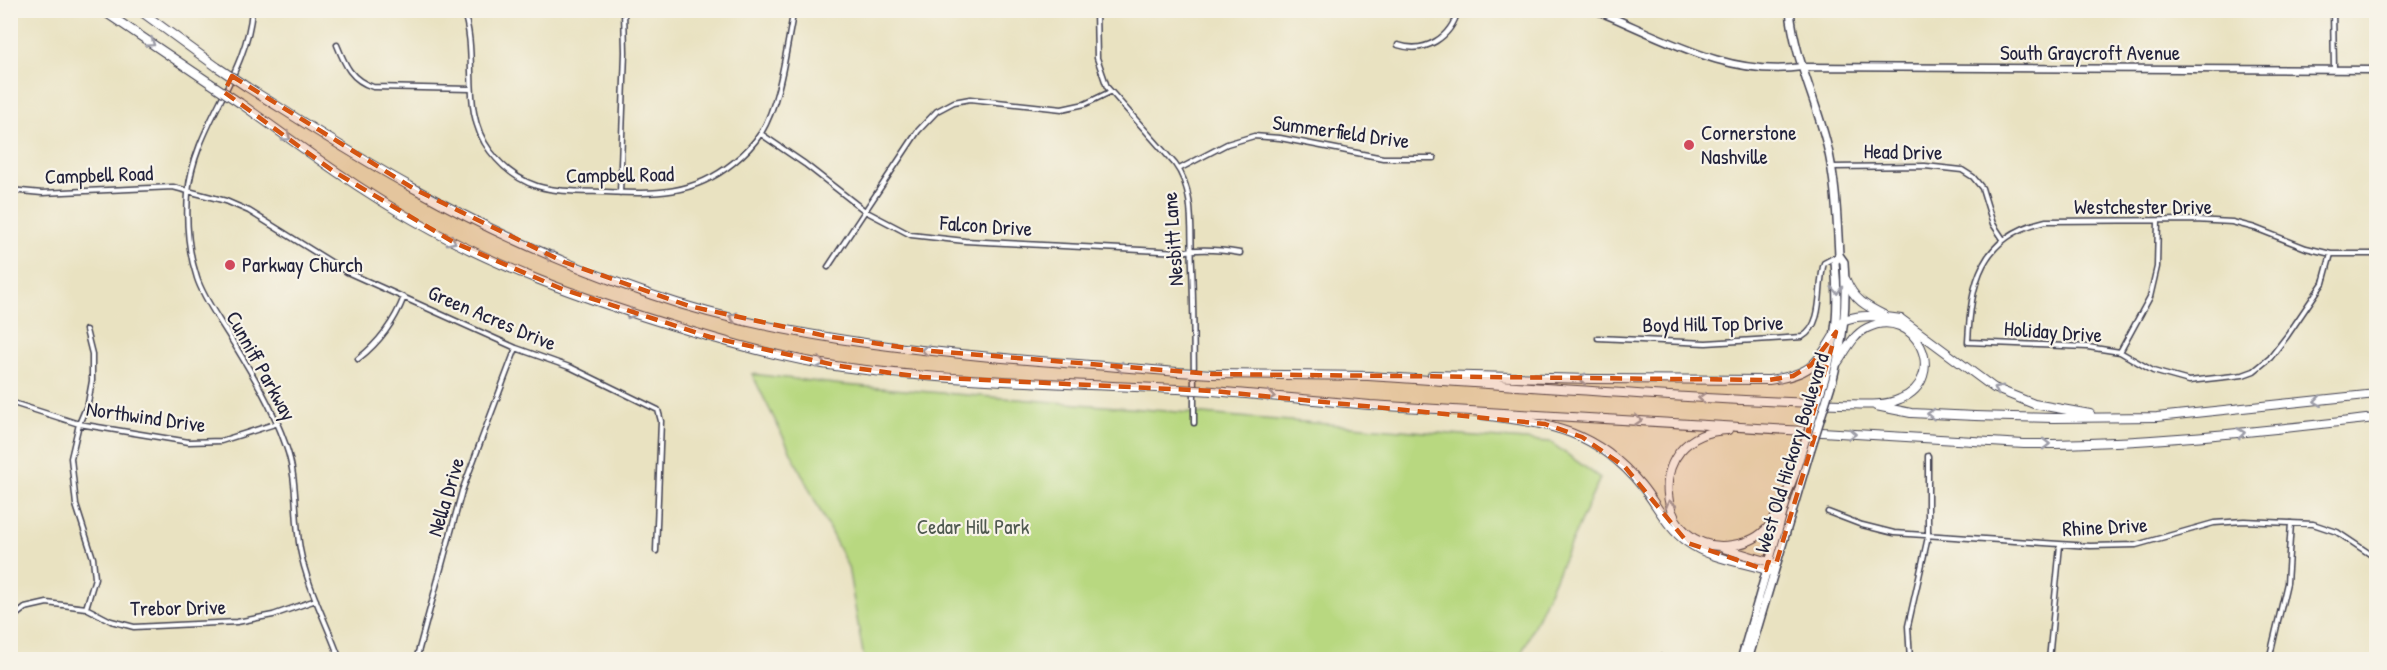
<svg xmlns="http://www.w3.org/2000/svg" width="2387" height="670" viewBox="0 0 2387 670" font-family="'Patrick Hand',sans-serif">
	<style>
		.green { fill: #b8d880; stroke: #6d7d5e; stroke-width: 1.5 }
		.lines { fill: none; stroke-linecap: round; stroke-linejoin: round }
		.street-casing { stroke: #403f4f; stroke-width: 7 }
		.secondary-casing { stroke: #403f4f; stroke-width: 9 }
		.primary-casing { stroke: #403f4f; stroke-width: 10 }
		.highway-casing { stroke: #403f4f; stroke-width: 10 }
		.street { stroke: #fff; stroke-width: 4 }
		.secondary { stroke: #fff; stroke-width: 6 }
		.primary { stroke: #fff; stroke-width: 7 }
		.highway { stroke: #fff; stroke-width: 8 }
		.primary-bridge-casing { stroke: #403f4f; stroke-width: 10; stroke-linecap: butt }
		.highway-bridge-casing { stroke: #403f4f; stroke-width: 10; stroke-linecap: butt }
		.primary-bridge { stroke: #fff; stroke-width: 7 }
		.highway-bridge { stroke: #fff; stroke-width: 8 }
		.oneway { stroke: #9c9ca7 }
		.marked { fill: #d45411; fill-opacity: 0.2; stroke: #d45411; stroke-width: 4.5; stroke-dasharray: 12 8; stroke-linejoin: round }
		.poi-dot { fill: #d1495b; stroke: #f7f3e8; stroke-width: 2 }
		.labels { text-anchor: middle; stroke-width: 4.5; stroke-linejoin: round; paint-order: stroke }
		.street-label { font-size: 21px; fill: #22223b; stroke: #f7f3e8 }
		.poi-label { font-size: 21px; fill: #22223b; stroke: #f7f3e8; text-anchor: start }
		.park-label { font-size: 21px; fill: #4f5950; stroke: #f7f3e8 }
	</style>
	<rect width="100%" height="100%" fill="#f7f3e8"/>
	<filter id="ink" filterUnits="userSpaceOnUse"><feTurbulence type="fractalNoise" baseFrequency=".0167" numOctaves="2"/><feDisplacementMap in="SourceGraphic" scale="12" xChannelSelector="R" yChannelSelector="G"/><feConvolveMatrix kernelMatrix="1 2 1 2 8 2 1 2 1" color-interpolation-filters="sRGB"/></filter>
	<filter id="wash" filterUnits="userSpaceOnUse"><feTurbulence type="fractalNoise" baseFrequency=".008" numOctaves="4" result="noise"/><feDisplacementMap in="SourceGraphic" scale="24" xChannelSelector="R" yChannelSelector="G"/><feGaussianBlur stdDeviation="1.35" result="paint"/><feColorMatrix in="noise" values="0 0 0 0 0 0 0 0 0 0 0 0 0 0 0 0 0 1.4 0 .05"/><feComposite in="paint" operator="in"/></filter>
	<g filter="url(#wash)">
		<rect width="100%" height="100%" fill="#e9e2c1"/>
		<path class="green" d="M752,374L843,385L1550,442L1600,478L1519,659H864L848,567Z"/>
	</g>
	<g filter="url(#ink)">
		<g class="lines">
			<g class="street-casing">
				<path id="street" d="M252,10C247,76 194,126 188,193C186,221 188,251 197,278C203,297 217,316 228,334C250,370 272,405 286,446C298,479 294,515 300,549C307,587 327,623 340,660
					M463,10C480,56 459,110 490,151C523,194 556,191 604,192C654,194 692,196 733,163C743,155 754,144 761,133C781,100 786,48 794,10
					M1096,10L1097,58L1107,87L1175,164C1196,192 1190,233 1192,266C1194,319 1194,371 1194,423
					M2333,10L2334,70
					M337,45C345,65 351,80 373,87L471,89
					M1398,45C1425,54 1451,38 1458,10
					M761,134L805,164L865,211L911,235L965,241L1180,252C1200,248 1221,250 1240,253
					M1832,167L1925,166L1962,170L1973,177L1982,188L1993,224L2003,239
					M1179,169L1227,144L1254,136L1280,138L1383,158H1434
					M10,190L42,193L173,187L226,201L249,211L347,272L516,348L572,368L658,410L661,421L656,551
					M620,193L625,52L624,10
					M2331,254L2323,283L2287,336L2270,358L2254,371L2243,375L2189,381L2153,371L2120,352L2088,347L1968,342C1971,282 1980,236 2046,221L2195,220L2232,222L2255,228L2306,248L2331,254H2376
					M828,267L918,131L937,111L954,102L970,99L1062,109L1085,104L1110,92
					M86,330L92,354V381L88,403L79,424L71,458L76,505L93,558L95,578L86,608
					M1598,338L1706,343L1802,337C1825,324 1817,284 1824,263L1839,255
					M2120,352L2150,297L2157,267L2158,221
					M358,359C380,342 394,323 404,297
					M10,402L79,424L189,442L221,441L278,423
					M1828,512L1862,525L1894,533L2090,546L2136,545L2214,523L2244,521L2313,524L2337,532L2376,558
					M10,620L25,608L47,603L86,608L111,621L134,627L237,622L273,615L316,600
					M416,660L462,491L516,348
					M1648,660L1659,657L1676,660
					M1910,660L1908,626L1928,537V456
					M2049,660L2060,545
					M2269,660L2287,583L2291,523"/>
			</g>
			<g class="secondary-casing">
				<path id="secondary" d="M1595,10C1661,37 1728,78 1802,67L2376,70"/>
			</g>
			<g class="primary-casing">
				<path id="primary" d="M1790,10C1794,57 1816,100 1827,145C1836,181 1837,218 1839,255L1835,262C1839,305 1837,337 1825,378
					M1833,379C1844,336 1847,306 1844,262L1839,255
					M1794,476L1800,457
					M1741,660L1786,503
					M1748,660L1808,458"/>
			</g>
			<g class="highway-casing">
				<path id="highway" d="M102,10L210,83
					M139,10L217,67
					M247,87C303,122 359,159 417,190C492,232 571,267 652,295C815,351 1007,357 1178,372
					M240,103C297,144 353,186 415,221C495,267 582,298 670,325C726,342 784,359 842,367C953,382 1066,383 1178,389
					M1846,280C1854,300 1866,306 1884,315
					M1837,325C1851,312 1882,316 1901,319L1994,388L2034,404L2090,414
					M1212,374L1372,376
					M1432,375L1591,379L1769,380C1808,375 1817,366 1836,332
					M1368,376C1526,386 1683,399 1841,404C1860,404 1883,407 1900,399C1951,378 1915,304 1867,328C1853,335 1847,349 1838,362
					M1213,391L1370,405L2024,444C2143,445 2259,431 2376,418
					M1876,406L1911,413L1975,416L2053,418L2157,417L2376,394
					M1482,415C1549,424 1595,429 1641,485C1656,503 1667,528 1687,542C1712,560 1745,562 1773,572
					M1728,430C1639,433 1655,558 1733,545C1747,543 1760,537 1769,526C1782,510 1788,491 1795,472
					M1723,548L1776,564"/>
			</g>
			<use href="#street" class="street"/>
			<use href="#secondary" class="secondary"/>
			<use href="#primary" class="primary"/>
			<use href="#highway" class="highway"/>
			<g class="primary-bridge-casing">
				<path id="primary-bridge" d="M1800,457L1825,378
					M1808,458L1833,379"/>
			</g>
			<g class="highway-bridge-casing">
				<path id="highway-bridge" d="M217,67L247,87
					M210,83L240,103
					M1178,372L1212,374
					M1178,389L1213,391"/>
			</g>
			<use href="#primary-bridge" class="primary-bridge"/>
			<use href="#highway-bridge" class="highway-bridge"/>
		</g>
		<defs><path id="oneway-chevron" d="M-2-3.5L2.5 0L-2 3.5" fill="none" stroke-width="1.6" stroke-linecap="round" stroke-linejoin="round" transform="scale(1.5)"/></defs>
		<g class="oneway">
			<use href="#oneway-chevron" transform="translate(151 43) rotate(34)"/>
			<use href="#oneway-chevron" transform="translate(287 137) rotate(36)"/>
			<use href="#oneway-chevron" transform="translate(452 241) rotate(27)"/>
			<use href="#oneway-chevron" transform="translate(548 255) rotate(-156)"/>
			<use href="#oneway-chevron" transform="translate(1837 290) rotate(87)"/>
			<use href="#oneway-chevron" transform="translate(632 314) rotate(18)"/>
			<use href="#oneway-chevron" transform="translate(733 317) rotate(-166)"/>
			<use href="#oneway-chevron" transform="translate(925 350) rotate(-174)"/>
			<use href="#oneway-chevron" transform="translate(821 363) rotate(12)"/>
			<use href="#oneway-chevron" transform="translate(1119 367) rotate(-175)"/>
			<use href="#oneway-chevron" transform="translate(1777 378) rotate(174)"/>
			<use href="#oneway-chevron" transform="translate(1582 379) rotate(-179)"/>
			<use href="#oneway-chevron" transform="translate(1998 389) rotate(-153)"/>
			<use href="#oneway-chevron" transform="translate(1271 396) rotate(5)"/>
			<use href="#oneway-chevron" transform="translate(1702 398) rotate(-176)"/>
			<use href="#oneway-chevron" transform="translate(2318 401) rotate(173)"/>
			<use href="#oneway-chevron" transform="translate(1931 414) rotate(-177)"/>
			<use href="#oneway-chevron" transform="translate(1638 420) rotate(4)"/>
			<use href="#oneway-chevron" transform="translate(2241 433) rotate(-7)"/>
			<use href="#oneway-chevron" transform="translate(1852 434) rotate(4)"/>
			<use href="#oneway-chevron" transform="translate(2046 444)"/>
			<use href="#oneway-chevron" transform="translate(1670 504) rotate(-106)"/>
		</g>
	</g>
	<path class="marked" d="M232,76L416,190L564,262L689,306L826,336L920,350L1212,374L1769,380L1793,376L1811,365L1836,332L1808,431L1816,432L1776,564L1768,562L1766,570L1688,543L1625,467L1582,437L1545,424L1213,391L922,377L839,366L710,337L562,289L455,243L333,171L224,92Z"/>
	<g class="poi-dot">
		<circle cx="1689" cy="145" r="6"/>
		<circle cx="230" cy="265" r="6"/>
	</g>
	<g class="labels">
		<g class="street-label">
			<text x="2090" y="60">South Graycroft Avenue</text>
			<text transform="translate(1341 132) rotate(8)" y="7">Summerfield Drive</text>
			<text transform="translate(1903 152) rotate(1)" y="7">Head Drive</text>
			<text transform="translate(99 175) rotate(-2)" y="7">Campbell Road</text>
			<text transform="translate(620 175) rotate(-1)" y="7">Campbell Road</text>
			<text x="2143" y="214">Westchester Drive</text>
			<text transform="translate(986 226) rotate(4)" y="7">Falcon Drive</text>
			<text transform="translate(1173 239) rotate(-94)" y="7">Nesbitt Lane</text>
			<text transform="translate(492 318) rotate(23)" y="7">Green Acres Drive</text>
			<text transform="translate(1713 324) rotate(-1)" y="7">Boyd Hill Top Drive</text>
			<text transform="translate(2053 332) rotate(4)" y="7">Holiday Drive</text>
			<text transform="translate(261 366) rotate(61)" y="7">Cunniff Parkway</text>
			<text transform="translate(146 417) rotate(8)" y="7">Northwind Drive</text>
			<text transform="translate(1792 453) rotate(-73)" y="7">West Old Hickory Boulevard</text>
			<text transform="translate(446 497) rotate(-73)" y="7">Nella Drive</text>
			<text transform="translate(2105 527) rotate(-3)" y="7">Rhine Drive</text>
			<text transform="translate(178 608) rotate(-1)" y="7">Trebor Drive</text>
		</g>
		<g class="poi-label">
			<text x="1701" y="140">Cornerstone<tspan x="1701" dy="24">Nashville</tspan></text>
			<text x="242" y="272">Parkway Church</text>
		</g>
		<g class="park-label">
			<text x="973" y="534">Cedar Hill Park</text>
		</g>
	</g>
	<rect width="2387" height="670" fill="none" stroke="#f7f3e8" stroke-width="36"/>
</svg>
